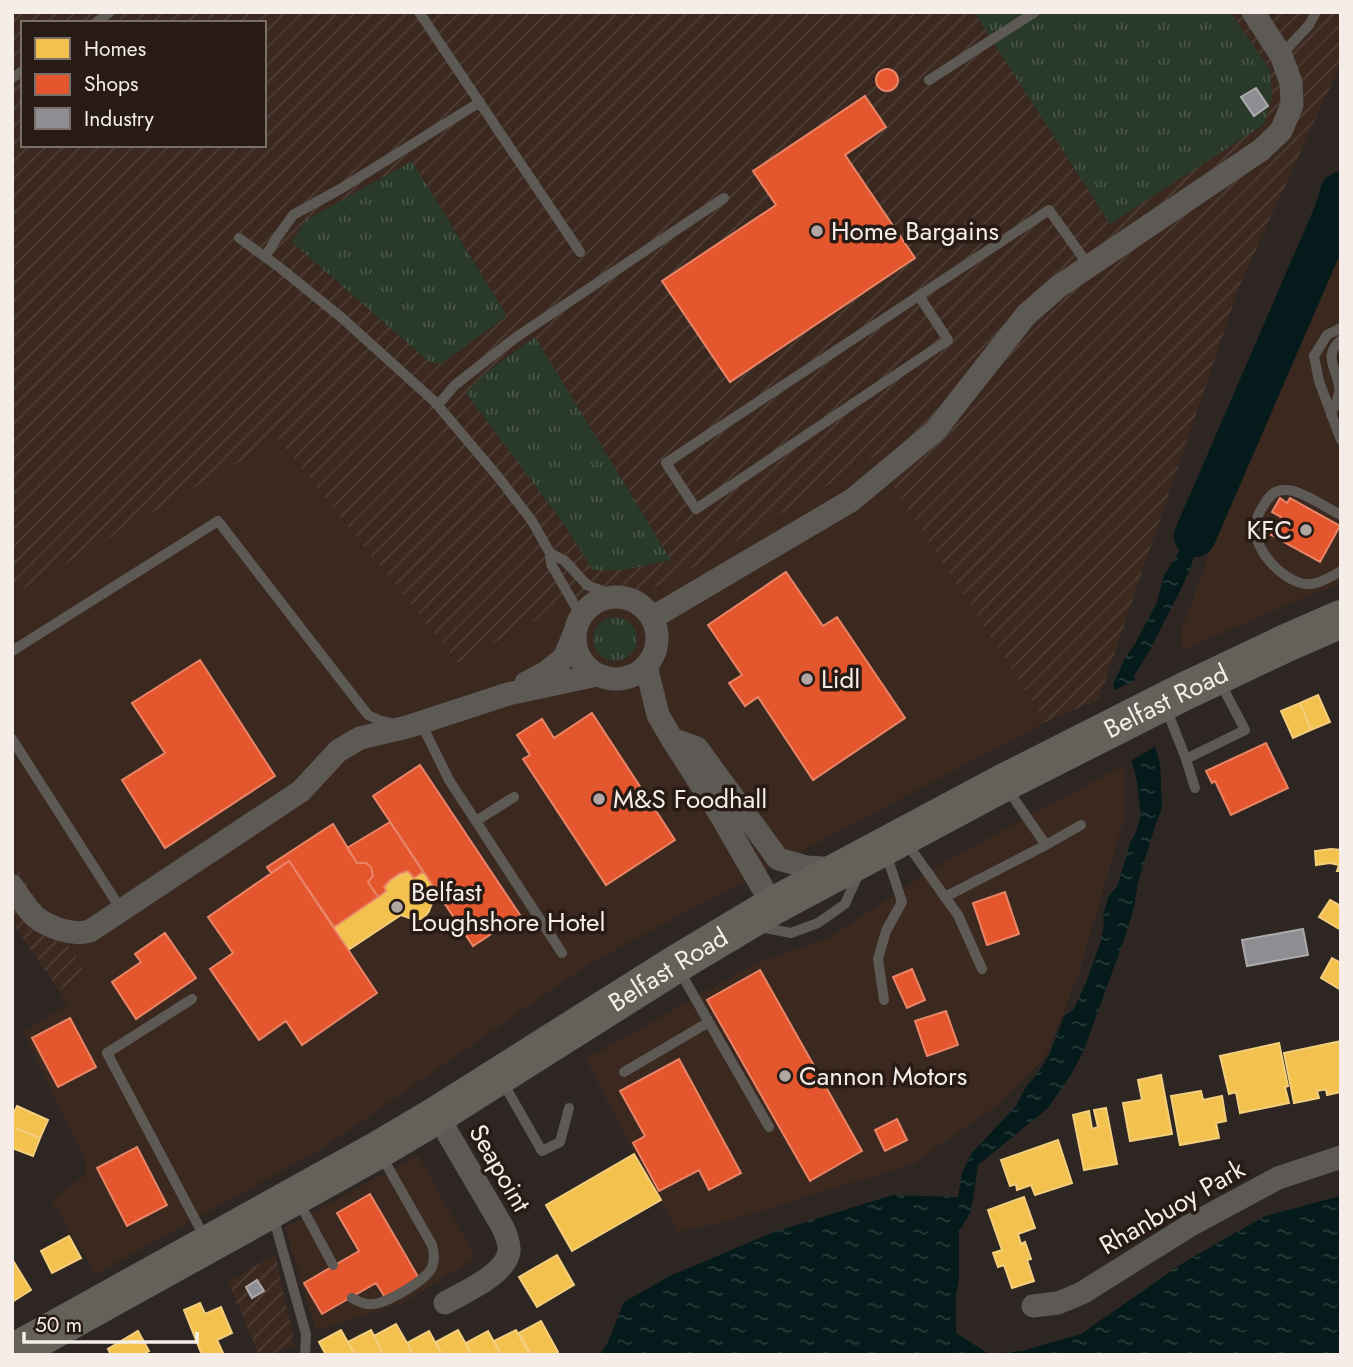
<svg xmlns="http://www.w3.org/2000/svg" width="1353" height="1367" viewBox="0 0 1353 1367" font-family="Jost,sans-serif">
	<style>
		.built { fill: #3b2920 }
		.industrial { fill: url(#industrial-furrows); fill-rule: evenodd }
		.grass { fill: url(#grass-tufts) }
		.water { fill: url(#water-ripples) }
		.pier { fill: #2d2623 }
		.homes { fill: #f2c14e; stroke: #f3ce7c; stroke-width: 2 }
		.shops { fill: #e4572e; stroke: #e98466; stroke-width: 2 }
		.industry { fill: #8d8d92; stroke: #acaaac; stroke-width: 2 }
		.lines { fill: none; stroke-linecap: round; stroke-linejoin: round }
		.river { stroke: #041a1b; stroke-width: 42 }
		.lane { stroke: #5d5a56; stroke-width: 10 }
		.street { stroke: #5d5a56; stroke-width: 23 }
		.highway { stroke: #64605a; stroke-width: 38 }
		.poi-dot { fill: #b0a7a3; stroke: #281b15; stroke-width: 2.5 }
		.labels { text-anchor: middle; stroke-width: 7; stroke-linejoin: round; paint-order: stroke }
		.poi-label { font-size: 26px; fill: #f6ede8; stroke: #281b15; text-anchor: start }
		.street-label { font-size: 26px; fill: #f6ede8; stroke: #281b15 }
	</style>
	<defs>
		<pattern id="industrial-furrows" width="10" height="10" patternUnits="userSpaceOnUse" patternTransform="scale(1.75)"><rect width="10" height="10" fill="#3b2920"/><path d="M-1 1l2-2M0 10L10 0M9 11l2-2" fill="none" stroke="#4e3e36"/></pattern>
		<pattern id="grass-tufts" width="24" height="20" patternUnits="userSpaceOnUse" patternTransform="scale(1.75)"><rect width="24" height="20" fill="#29392a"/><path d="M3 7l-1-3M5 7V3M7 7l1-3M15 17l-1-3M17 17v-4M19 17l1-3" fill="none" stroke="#495649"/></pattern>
		<pattern id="water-ripples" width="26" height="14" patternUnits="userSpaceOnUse" patternTransform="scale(1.75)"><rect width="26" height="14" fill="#041a1b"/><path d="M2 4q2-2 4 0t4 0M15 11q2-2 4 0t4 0" fill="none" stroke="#293c3c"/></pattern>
	</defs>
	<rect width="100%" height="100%" fill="#2d2623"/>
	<path class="built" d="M1341,204V584L1314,593L1183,650L1181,631L1262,410Z
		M278,439L458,663L573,599L663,586L874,457L1046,722L592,962L323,1148L96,1274L51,1200L86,1175L85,1158L23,1032L67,1005L59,990L86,972L12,860V595Z
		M1124,765V819L1078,976L1045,1057L1000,1103L913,1164L724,1222L677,1232L661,1200L634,1154L586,1059L755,964L827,939L946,861Z
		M418,1155L476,1258L403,1303L316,1331L285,1228Z"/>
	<path class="industrial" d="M12,12H1341V63L1240,285L1099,699L1046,722L874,457L663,586L573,599L458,663L278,439L12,595ZM23,23H264V145H23Z
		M12,860L86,972L59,990L12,923Z
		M275,1254L295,1345L270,1355H259L228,1282Z"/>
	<path class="grass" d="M974,12H1230L1270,70L1272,97L1263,125L1110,224Z
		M412,161L507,316L441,364L428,361L292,242L306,220Z
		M535,337L671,560L624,570H593L563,523L466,393L484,374Z
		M593 639a22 22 0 1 1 44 0a22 22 0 1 1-44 0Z"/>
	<path class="water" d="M1189,535L1200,537L1190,569L1183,585L1151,648L1134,676L1160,763L1162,808L1156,823L1138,882L1134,907L1125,937L1084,1050L1070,1076L1048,1108L978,1165L971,1211L959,1232V1280L956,1294V1333L989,1354L1022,1351L1081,1334L1186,1261L1265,1216L1341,1196V1355H600L607,1344L624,1302L670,1276L774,1232L893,1195L958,1197L962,1173L971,1154L1016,1106L1025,1088L1038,1073L1050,1053L1064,1016L1074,1009L1087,980L1101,941L1104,925L1103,914L1109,896L1118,885L1130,843L1136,832L1141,815L1137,781L1113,685L1125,658L1135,644L1157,602L1164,576Z"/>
	<path class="pier" d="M1139,678L1158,745L1129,762L1111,692Z"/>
	<path class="homes" d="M1318,695L1330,722L1311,730L1300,703Z
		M1300,703L1311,730L1293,738L1281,711Z
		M1331,849L1341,850V871H1337L1339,865L1330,863L1316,865L1315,851Z
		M408,871L414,878L423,872L436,891L431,894L432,903L429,911L424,918L415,920L401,915L348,950L334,927L386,891L384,887L390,880Z
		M1330,900L1341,906V930L1319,917Z
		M1332,958L1341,963V990L1321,978Z
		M1341,1041V1092L1327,1095L1326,1089L1322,1090L1317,1091L1319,1098L1294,1103L1284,1053Z
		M1279,1043L1288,1086L1285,1087L1289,1103L1240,1113L1236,1092L1229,1094L1220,1056Z
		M1161,1075L1172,1134L1130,1141L1123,1103L1142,1100L1138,1080Z
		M1201,1091L1203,1100L1222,1096L1226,1121L1216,1123L1219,1138L1180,1145L1171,1096Z
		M17,1106L48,1120L40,1138L12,1127V1117Z
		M1106,1108L1117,1164L1084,1170L1073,1115L1089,1111L1092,1129L1098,1127L1094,1110Z
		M12,1127L40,1138L33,1156L12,1148Z
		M1058,1140L1072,1183L1035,1195L1031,1185L1017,1190L1016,1184L1010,1186L1001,1160Z
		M634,1154L661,1200L572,1251L546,1205Z
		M1024,1197L1035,1228L1018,1234L1021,1244L1025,1242L1031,1259L1027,1260L1034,1281L1012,1288L1004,1265L998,1267L993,1253L1002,1250L988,1210Z
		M69,1236L81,1258L52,1273L41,1251Z
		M557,1255L574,1285L537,1307L519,1277Z
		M12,1259L31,1290L12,1302Z
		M200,1303L205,1314L221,1307L232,1333L217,1340L223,1353L218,1355H202L184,1310Z
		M541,1321L558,1352L554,1355H531L519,1333Z
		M396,1324L407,1343L413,1355H384L374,1336Z
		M341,1330L355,1355H326L319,1342Z
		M371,1330L384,1355H355L348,1342Z
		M458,1330L472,1355H442L436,1342Z
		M516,1330L530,1355H501L494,1341Z
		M138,1331L149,1351L142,1355H111L108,1349Z
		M429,1331L442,1355H413L407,1343Z
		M488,1331L501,1355H472L466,1343Z"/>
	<path class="shops" d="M876 80a11 11 0 1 1 22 0a11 11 0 1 1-22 0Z
		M865,96L886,127L845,155L915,258L730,382L662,281L776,205L753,171Z
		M1280,498L1287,503L1290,498L1340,526L1320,562L1271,535L1281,517L1272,512Z
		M786,572L823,626L837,617L905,718L813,780L758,697L745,706L729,683L742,675L708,625Z
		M200,660L275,776L165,848L122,780L165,753L132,703Z
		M592,713L675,840L606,885L523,759L530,755L517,735L542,719L554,738Z
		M1266,743L1288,788L1231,815L1215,781L1212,783L1206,771Z
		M420,765L520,915L473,946L373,796Z
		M390,822L423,872L414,878L408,871L399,874L390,880L384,887L386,891L378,897L368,882L373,876L371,867L366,863H357L347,848Z
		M333,824L357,863H366L371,867L373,876L368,882L378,897L334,927L289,861L271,873L267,867Z
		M289,861L377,993L302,1045L286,1021L259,1040L210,969L233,953L208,917Z
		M1005,892L1019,934L987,945L973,903Z
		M165,933L196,978L136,1019L112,982L141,962L135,954Z
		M912,969L925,1000L907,1008L893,977Z
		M760,970L862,1151L810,1181L707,1000Z
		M946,1011L958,1045L927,1056L915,1021Z
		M70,1018L96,1067L58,1087L32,1038Z
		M679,1059L741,1173L709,1190L699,1170L659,1191L633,1143L645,1136L620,1091Z
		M897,1119L907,1140L885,1151L875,1130Z
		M137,1147L167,1205L127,1226L97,1168Z
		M370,1194L420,1280L386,1299L376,1283L322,1314L304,1283L359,1251L337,1213Z"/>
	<path class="industry" d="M1256,88L1268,106L1254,116L1241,97Z
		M1303,929L1308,955L1247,966L1242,940Z
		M257,1280L264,1291L252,1298L246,1287Z"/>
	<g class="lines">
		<path class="river" d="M1195,536L1335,213L1341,193"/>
		<path class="lane" d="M419,12L580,252
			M95,23L110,12
			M1281,55L1309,25L1316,12
			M12,78L23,71
			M929,80L1035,12
			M239,238L279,267L342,318L434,401L499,478L532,521L550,553L551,564L581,616
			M265,257L276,239L293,215L342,188L480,102
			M919,296L948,340L696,509L666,463L711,433L1049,210L1089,266
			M1341,328L1327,335L1314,356L1319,381L1341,440
			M438,405L455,385L515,338L724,198
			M1331,415C1334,406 1341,395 1339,387C1337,368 1322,356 1341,340
			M1341,515C1326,508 1303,491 1287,490C1276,489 1271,494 1265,503C1261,510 1255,518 1255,527C1254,551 1286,586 1311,584C1322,583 1332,576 1341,571
			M550,553L565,561L587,585L617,597
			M12,651L218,521L368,715L379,720L394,724
			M1166,708L1186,759L1195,788
			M421,723L449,780L562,953
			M12,739L122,911
			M1186,759L1245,730L1220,682
			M1008,790L1046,845
			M476,821L514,797
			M906,842L945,897L1046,845L1081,825
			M945,897L958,915L982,969
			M760,927L791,933L818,923L845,904L859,873
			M679,970L769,1127
			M192,999L107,1053L206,1240
			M884,1000L878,959L886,931L902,902L886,853
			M624,1072L709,1022
			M502,1081L542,1151L560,1142L569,1108
			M298,1200L333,1265
			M273,1216L306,1334L305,1355
			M352,1298C359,1302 365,1305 373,1304C387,1303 427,1280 432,1267C435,1260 434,1252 432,1245L381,1155"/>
		<path class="street" d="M575 638a41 41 0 1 1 82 0a41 41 0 1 1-82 0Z
			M652,618L852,500L935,431L1026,315L1058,287L1261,150L1281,131L1292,105L1291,83L1281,55L1253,12
			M646,666L658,715L672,739L720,814L773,906
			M526,683L545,673L564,658L575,632
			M672,739L697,748L778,859L807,867L837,869
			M12,886C28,909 33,922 62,930C72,933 80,934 90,931L301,791L338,751L360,738L407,727L508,694L597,675
			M437,1115L502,1226C506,1234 510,1243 509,1252C505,1275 464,1292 445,1303
			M1033,1306L1058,1303L1082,1293L1189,1226L1278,1178L1341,1157"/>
		<path class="highway" id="s1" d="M12,1353L378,1150L437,1115L676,964L773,906L1003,783L1181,693L1284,644L1341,619"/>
	</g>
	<g class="poi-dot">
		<circle cx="817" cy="231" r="7"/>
		<circle cx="1306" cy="530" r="7"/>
		<circle cx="807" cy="679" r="7"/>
		<circle cx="599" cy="799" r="7"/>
		<circle cx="397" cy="907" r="7"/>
		<circle cx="785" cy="1076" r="7"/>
	</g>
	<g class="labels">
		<g class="poi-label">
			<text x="831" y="240">Home Bargains</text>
			<text x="1292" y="539" text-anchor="end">KFC</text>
			<text x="821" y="688">Lidl</text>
			<text x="613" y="808">M&amp;S Foodhall</text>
			<text x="411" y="901">Belfast<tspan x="411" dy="30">Loughshore Hotel</tspan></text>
			<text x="799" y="1085">Cannon Motors</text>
		</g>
		<g class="street-label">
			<text dy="9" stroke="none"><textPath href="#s1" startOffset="1326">Belfast Road</textPath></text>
			<text dy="9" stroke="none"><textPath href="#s1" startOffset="760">Belfast Road</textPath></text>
			<text transform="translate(500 1168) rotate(60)" y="9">Seapoint</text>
			<text transform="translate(1172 1207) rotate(-30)" y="9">Rhanbuoy Park</text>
		</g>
	</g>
	<rect width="1353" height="1367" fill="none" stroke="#f6ede8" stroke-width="28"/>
	<rect x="21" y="21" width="245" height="126" fill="#281b15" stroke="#7a6f69" stroke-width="2"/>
	<rect x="35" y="38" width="35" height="21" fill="#f2c14e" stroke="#7a6f69" stroke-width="2"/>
	<text x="84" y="56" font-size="21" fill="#f6ede8">Homes</text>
	<rect x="35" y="74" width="35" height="21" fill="#e4572e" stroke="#7a6f69" stroke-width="2"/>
	<text x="84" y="91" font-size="21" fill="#f6ede8">Shops</text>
	<rect x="35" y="108" width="35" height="21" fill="#8d8d92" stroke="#7a6f69" stroke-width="2"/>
	<text x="84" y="126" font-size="21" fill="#f6ede8">Industry</text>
	<path d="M24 1332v10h173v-10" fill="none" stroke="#f6ede8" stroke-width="3.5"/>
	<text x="35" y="1332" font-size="21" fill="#f6ede8" stroke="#281b15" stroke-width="5" paint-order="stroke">50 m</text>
</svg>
